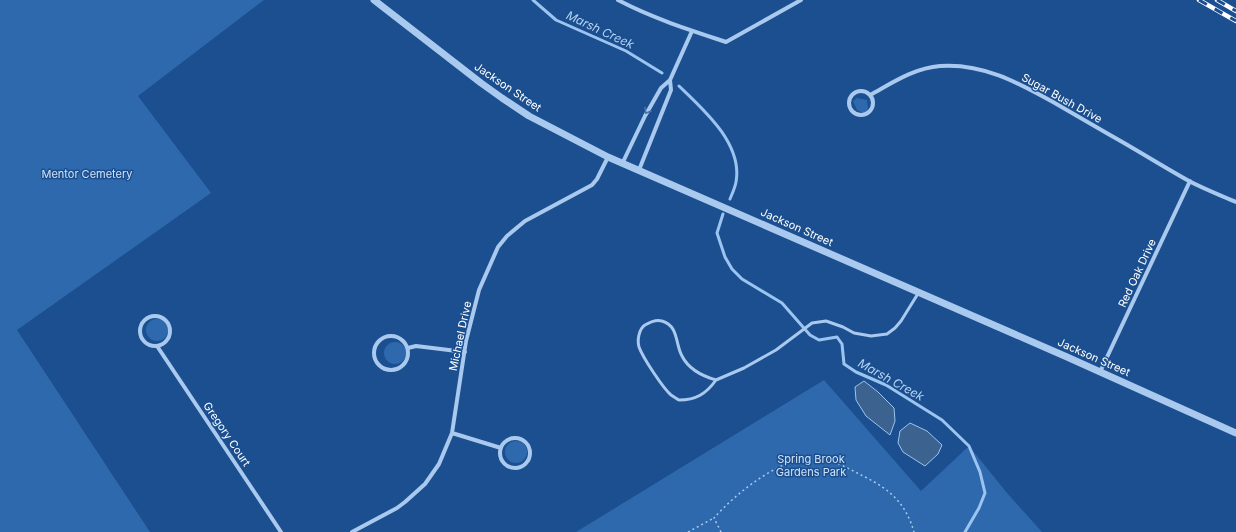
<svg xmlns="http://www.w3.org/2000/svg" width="1236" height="532" viewBox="0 0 1236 532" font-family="Inter,sans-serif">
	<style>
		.green { fill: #2e69ad }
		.water { fill: #3c6290; stroke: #9cc4f0 }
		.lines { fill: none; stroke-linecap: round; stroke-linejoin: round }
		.stream { stroke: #9cc4f0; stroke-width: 3 }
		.path { stroke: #a9c9ee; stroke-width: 1.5; stroke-dasharray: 2 3; stroke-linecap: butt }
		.service { stroke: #a9c9ee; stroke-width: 3 }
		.minor { stroke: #a9c9ee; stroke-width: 4 }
		.tertiary { stroke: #a9c9ee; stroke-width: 7 }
		.rail-casing { stroke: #fff; stroke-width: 4.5 }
		.rail { stroke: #1b4f8f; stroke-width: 3; stroke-dasharray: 9; stroke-linecap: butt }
		.oneway { stroke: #4674ac }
		.labels { text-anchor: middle; stroke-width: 3; stroke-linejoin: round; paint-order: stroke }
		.street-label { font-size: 11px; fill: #fff; stroke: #1b4f8f }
		.park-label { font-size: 11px; fill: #cfe3fa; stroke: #1b4f8f }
		.water-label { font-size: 12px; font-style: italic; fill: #b5d3f5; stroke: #1b4f8f }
	</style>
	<rect width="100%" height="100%" fill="#1b4f8f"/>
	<path class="green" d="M0,0H264L138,96L211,193L17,330L150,532H0Z
		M857,98L867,100L868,109L866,112H861L857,110L853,101Z
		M146 330a11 11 0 1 1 22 0a11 11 0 1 1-22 0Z
		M384 353a11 11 0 1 1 22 0a11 11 0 1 1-22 0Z
		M824,380L921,491L969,446L1007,493L1042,532H576Z
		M505 452a11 11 0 1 1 22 0a11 11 0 1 1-22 0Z"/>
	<path class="water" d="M864,381L878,392L894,408L895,421L890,435L866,416L856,400L855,387Z
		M910,423L927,431L942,445L938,454L925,466L903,452L898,443L900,431Z"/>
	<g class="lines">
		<path class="stream" d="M533,0L556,20L626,51L662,73
			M679,86C704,110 743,144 736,182C735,188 732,194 730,199
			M723,214L717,233L725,257L732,269L742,279L782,303L810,335L819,340L837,337L842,344L844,364L856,372L886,385L942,420L969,446L980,472L985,493L979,508L965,532"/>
		<path class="path" d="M688,532L714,518
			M721,532L714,518C736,493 781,457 814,458C833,459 849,469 865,477C891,490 906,504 914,532"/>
		<path class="service" d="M716,380C706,394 696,400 679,400C677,399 674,397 671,395C663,388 643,358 639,347C637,340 639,329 645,325C650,322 656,319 662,321C679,326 675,344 682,356C689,370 702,376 716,380L744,368L776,350L812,323L826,321L843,327L854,333L871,336L887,334L895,328L901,321L919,292"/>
		<path class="minor" d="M618,0C652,18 690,30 726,42L801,0
			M849 103a12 12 0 1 1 24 0a12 12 0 1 1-24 0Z
			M870,95C892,83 914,68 940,66C982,63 1017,82 1053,102C1072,113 1091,124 1110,135C1137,150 1162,166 1189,181C1204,189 1220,195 1236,202
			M622,164L645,116L661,88L670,80L692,31
			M639,170L671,90L670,80
			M140 331a15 15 0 1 1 30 0a15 15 0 1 1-30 0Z
			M374 353a17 17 0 1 1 34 0a17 17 0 1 1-34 0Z
			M157,346L281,532
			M408,348L416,346L465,352
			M1100,372L1190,181
			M452,433L501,448
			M500 453a15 15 0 1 1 30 0a15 15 0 1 1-30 0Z
			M352,532L397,508L405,502L425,484L439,464L452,433L466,341L479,290L498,247L507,236L525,221L592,185L597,179L608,157"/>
		<path class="tertiary" d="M374,0L481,83L502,98L529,116L608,157L1067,357L1236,433"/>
		<g class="rail-casing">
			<path id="rail" d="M1199,0L1236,21
				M1217,0L1236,11"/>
		</g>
		<use href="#rail" class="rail"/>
	</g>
	<defs><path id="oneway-chevron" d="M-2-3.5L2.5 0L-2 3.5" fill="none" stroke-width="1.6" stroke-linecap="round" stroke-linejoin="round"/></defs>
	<use class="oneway" href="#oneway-chevron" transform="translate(647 111) rotate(120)"/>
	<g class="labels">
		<g class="street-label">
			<text transform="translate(508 87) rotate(34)" y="4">Jackson Street</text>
			<text transform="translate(1062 98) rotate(29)" y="4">Sugar Bush Drive</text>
			<text transform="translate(797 227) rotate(24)" y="4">Jackson Street</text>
			<text transform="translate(1137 273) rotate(-65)" y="4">Red Oak Drive</text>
			<text transform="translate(460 336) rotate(-78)" y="4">Michael Drive</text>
			<text transform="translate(1094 357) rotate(24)" y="4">Jackson Street</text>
			<text transform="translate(227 434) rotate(56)" y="4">Gregory Court</text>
		</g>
		<g class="park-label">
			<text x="87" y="178">Mentor Cemetery</text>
			<text x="811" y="463">Spring Brook<tspan x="811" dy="13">Gardens Park</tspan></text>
		</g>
		<g class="water-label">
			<text transform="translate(600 30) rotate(25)" y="4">Marsh Creek</text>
			<text transform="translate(891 380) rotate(29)" y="4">Marsh Creek</text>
		</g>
	</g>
</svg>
